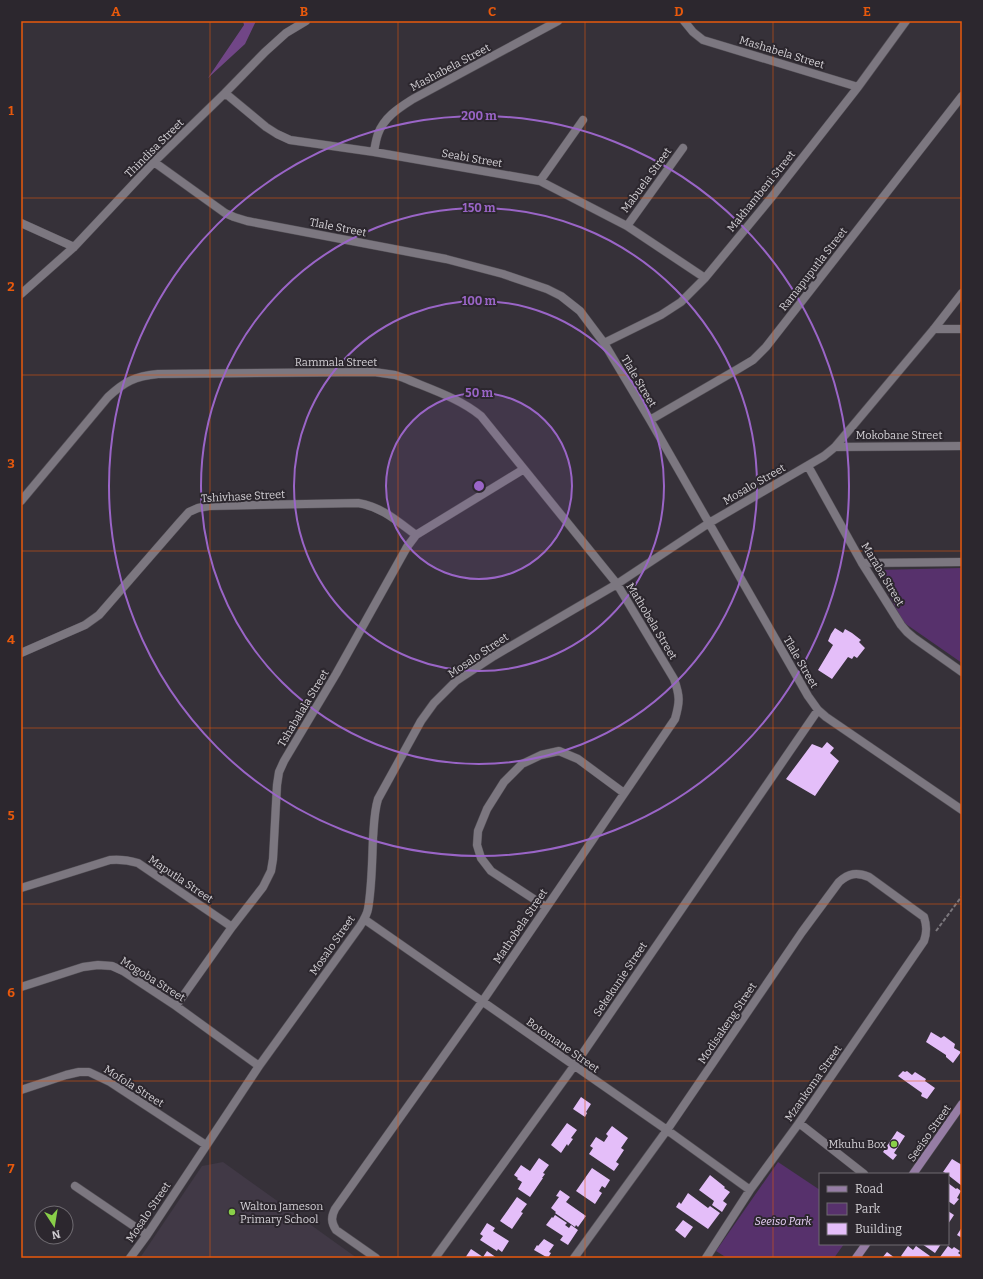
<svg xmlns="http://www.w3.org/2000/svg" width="983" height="1279" viewBox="0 0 983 1279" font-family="Bitter,serif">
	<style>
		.built { fill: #413946 }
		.green { fill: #57316c }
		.forest { fill: #714687 }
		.building { fill: #e4bef9 }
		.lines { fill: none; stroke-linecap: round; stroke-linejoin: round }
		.street-casing { stroke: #545056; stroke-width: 9 }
		.secondary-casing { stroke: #545056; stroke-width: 9 }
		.path { stroke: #7b777d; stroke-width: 2; stroke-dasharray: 4 2; stroke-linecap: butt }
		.street { stroke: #7c7780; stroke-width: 8 }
		.secondary { stroke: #967da5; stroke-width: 8 }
		.grid { fill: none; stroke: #e8590c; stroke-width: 1; stroke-opacity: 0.55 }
		.ring { fill: none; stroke: #9a65c7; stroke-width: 2 }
		.poi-dot { fill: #89cf49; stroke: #2c272e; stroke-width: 1.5 }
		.labels { text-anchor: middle; stroke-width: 4; stroke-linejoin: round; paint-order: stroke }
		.street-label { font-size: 11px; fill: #d3d0d5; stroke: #2c272e }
		.poi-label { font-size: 11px; fill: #d3d0d5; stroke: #2c272e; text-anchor: end }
		.park-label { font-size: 11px; font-style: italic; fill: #ebd4fa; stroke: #2c272e }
		.centre { fill: #9a65c7; stroke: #2c272e; stroke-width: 2 }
		.ring-label { font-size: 12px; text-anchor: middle; font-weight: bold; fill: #9a65c7; stroke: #2c272e; stroke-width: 4; stroke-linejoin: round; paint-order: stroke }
		.neatline { fill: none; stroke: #e8590c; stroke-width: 1.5 }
		.grid-label { font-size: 13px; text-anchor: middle; font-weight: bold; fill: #e8590c }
	</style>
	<rect width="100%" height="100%" fill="#363139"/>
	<path class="built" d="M223,1162L357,1258H140L202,1166Z"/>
	<path class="green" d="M962,568V663L903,622L876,570Z
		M778,1162L820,1190V1244H844L834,1258H727L716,1251Z"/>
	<path class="forest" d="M243,21H256L245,44L208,78L244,25Z"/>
	<path class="building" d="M835,628L843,633L845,629L852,633L861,640L859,642L865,648L857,658L854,656L852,659L848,657L832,679L818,670L833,645L828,641L831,634Z
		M827,742L834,748L830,753L839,761L815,796L786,779L812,744L822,748Z
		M931,1032L941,1038L944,1036L955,1044L954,1048L961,1052L953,1063L946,1057V1055L926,1042Z
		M903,1071L905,1072L907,1071L912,1075L915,1072L926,1079L925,1081L935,1088L927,1099L921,1096L922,1093L898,1076Z
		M581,1097L591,1104L586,1112L587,1113L585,1117L573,1109Z
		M567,1123L577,1130L571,1138L573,1139L568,1146L567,1144L561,1153L551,1145Z
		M612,1126L628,1138L621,1148L624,1150L616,1162L619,1164L614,1171L589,1154L593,1148L590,1146L596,1137L604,1142L608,1136L606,1134Z
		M897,1131L905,1136L894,1153L897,1155L893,1160L883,1152Z
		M539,1158L549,1165L543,1173L545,1174L542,1178H543L530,1197L518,1189L522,1182L517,1179L518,1178L514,1175L521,1165L530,1171Z
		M952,1159L962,1165V1186L948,1175V1174L943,1172Z
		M592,1168L610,1180L605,1188L602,1186L599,1191L602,1193L595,1204L576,1191Z
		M710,1175L725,1187L724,1188L730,1192L723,1201L727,1204L722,1212L712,1205L714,1201L699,1190Z
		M948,1183L956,1189L957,1188L961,1191L957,1198L959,1199L954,1205L948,1201Z
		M560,1190L570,1197L566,1202L586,1216L578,1227L576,1225L575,1227L555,1213L556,1212L551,1208L559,1197L556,1196Z
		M688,1193L708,1208L710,1206L720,1213L708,1229L676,1207L679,1202L681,1204Z
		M517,1197L527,1204L521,1212L523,1213L512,1229L500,1221Z
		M948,1211L954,1215L948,1224Z
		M555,1215L567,1223L565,1225L569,1228L571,1225L578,1230L568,1245L560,1240L563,1236L546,1225L552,1217L553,1218Z
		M683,1220L693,1227L685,1238L675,1230Z
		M487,1223L495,1228L493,1231L509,1241L502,1252L498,1249L497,1251L480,1240L483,1236L480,1234Z
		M962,1227V1238L957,1235Z
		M544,1239L554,1245L549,1252L551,1253L548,1258L534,1250L537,1245L538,1246Z
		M922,1244H941L935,1253Z
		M908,1246L913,1250L916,1246L930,1256L929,1258H903L901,1256Z
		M948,1246L952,1249L954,1247L960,1251L958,1253L962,1256V1258H942L940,1257Z
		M471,1249L483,1257L487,1251L497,1258H465Z
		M887,1252L895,1258H882Z"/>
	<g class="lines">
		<g class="street-casing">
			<path id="street" d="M684,21L693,32L703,40L858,87
				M225,93L266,127L277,134L290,140L374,152L540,181L627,226L705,278
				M374,152C375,146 376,139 378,134C384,117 399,108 413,99L558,21
				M154,162L225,213L234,217L247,221L446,259L503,274L547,289L561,296L580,311L604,343L650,420L808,696L818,710L826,717L962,810
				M540,181L583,120
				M21,223L74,247
				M627,226L683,148
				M21,294L74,247L154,162L225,93L265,52L286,33L306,21
				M934,329H962
				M604,343L661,315L681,302L705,278L771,198L858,87L906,21
				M650,420L738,369L753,360L766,347L962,96
				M835,447L962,446
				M808,466L862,563L901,625L907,632L914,638L962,672
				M21,501L108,397C124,382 135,376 158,374L374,372L395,375L404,378C430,389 459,398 481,416L617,584L674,679C680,696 680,702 675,719L482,1002L335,1209C331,1217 331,1222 336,1230L376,1258
				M862,563L962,562
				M21,653L85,625L99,615L180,522L189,512L198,508L209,506L358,503C382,507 397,521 416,535
				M21,888L110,860C120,859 128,860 138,863L232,927
				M546,907L491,871L481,858L477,845L478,831L487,809L504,782L522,764L541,755L559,751L578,759L624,793
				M364,919L667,1130L750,1190
				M21,987L83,967L98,965L112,966L123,971L176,1006L259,1066
				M176,1006L232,927L263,887L271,871L273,859L277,785L279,772L284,761L336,674L407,547L416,535L524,469
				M21,1090L66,1075L79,1072H89L110,1082L206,1145
				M799,1123L864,1174
				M75,1186L147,1235
				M130,1258L147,1235L259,1066L360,926C363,921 367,915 368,909C372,886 372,862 373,838C374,825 374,812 378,799L421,721L434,703L456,681L494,656L617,584L709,523L824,456L835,447L934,329L962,293
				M435,1258L574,1066L818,710
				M574,1258L667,1130L802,932L839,882C849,873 857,872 869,877L924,917C927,926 927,932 924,941L799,1123L750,1190L706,1258"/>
		</g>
		<g class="secondary-casing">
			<path id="secondary" d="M913,1174L962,1104
				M856,1258L866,1244"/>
		</g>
		<path class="path" d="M936,931L962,896"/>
		<use href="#street" class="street"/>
		<use href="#secondary" class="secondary"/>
	</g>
	<path class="grid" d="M210,21V1258M398,21V1258M585,21V1258M773,21V1258M21,198H962M21,375H962M21,551H962M21,728H962M21,904H962M21,1081H962"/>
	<circle cx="479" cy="486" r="93" fill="#9a65c7" fill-opacity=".12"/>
	<g class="ring">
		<circle cx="479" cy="486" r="93"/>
		<circle cx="479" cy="486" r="185"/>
		<circle cx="479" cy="486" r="278"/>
		<circle cx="479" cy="486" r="370"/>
	</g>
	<g class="poi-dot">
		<circle cx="894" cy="1144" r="4"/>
		<circle cx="232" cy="1212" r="4"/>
	</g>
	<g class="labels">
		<g class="street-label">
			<text transform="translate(782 52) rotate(17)" y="4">Mashabela Street</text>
			<text transform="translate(450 67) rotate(-28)" y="4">Mashabela Street</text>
			<text transform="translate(154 148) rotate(-45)" y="4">Thindisa Street</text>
			<text transform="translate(472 158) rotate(10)" y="4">Seabi Street</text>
			<text transform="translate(646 180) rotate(-54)" y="4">Mabuela Street</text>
			<text transform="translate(761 191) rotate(-51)" y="4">Makhambeni Street</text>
			<text transform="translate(338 227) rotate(11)" y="4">Tlale Street</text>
			<text transform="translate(813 269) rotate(-52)" y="4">Ramapuputla Street</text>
			<text x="336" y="366">Rammala Street</text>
			<text transform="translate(639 381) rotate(59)" y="4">Tlale Street</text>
			<text x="899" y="439">Mokobane Street</text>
			<text transform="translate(754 484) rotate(-30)" y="4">Mosalo Street</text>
			<text transform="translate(243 496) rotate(-3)" y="4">Tshivhase Street</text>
			<text transform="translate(883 574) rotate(59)" y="4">Maraba Street</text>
			<text transform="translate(652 621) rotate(59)" y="4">Mathobela Street</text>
			<text transform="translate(478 655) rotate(-34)" y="4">Mosalo Street</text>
			<text transform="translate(801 662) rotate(60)" y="4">Tlale Street</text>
			<text transform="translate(303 708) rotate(-59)" y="4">Tshabalala Street</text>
			<text transform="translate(181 879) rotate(34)" y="4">Maputla Street</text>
			<text transform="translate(520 926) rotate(-56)" y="4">Mathobela Street</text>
			<text transform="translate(332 945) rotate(-55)" y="4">Mosalo Street</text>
			<text transform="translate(153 979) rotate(32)" y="4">Mogoba Street</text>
			<text transform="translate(620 979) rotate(-56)" y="4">Sekekunie Street</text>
			<text transform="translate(727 1023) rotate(-56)" y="4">Modisakeng Street</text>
			<text transform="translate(563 1045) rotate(35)" y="4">Botomane Street</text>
			<text transform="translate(813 1083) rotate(-55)" y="4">Mzankoma Street</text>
			<text transform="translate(134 1086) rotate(32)" y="4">Mofola Street</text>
			<text transform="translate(929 1133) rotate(-55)" y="4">Seeiso Street</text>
			<text transform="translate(148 1212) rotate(-56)" y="4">Mosalo Street</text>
		</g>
		<g class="poi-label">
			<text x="886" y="1148">Mkuhu Box</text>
			<text x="240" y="1210" text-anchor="start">Walton Jameson<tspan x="240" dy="13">Primary School</tspan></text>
		</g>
		<g class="park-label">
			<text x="783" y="1225">Seeiso Park</text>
		</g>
	</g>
	<circle cx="479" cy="486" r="6" class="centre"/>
	<g class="ring-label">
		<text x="479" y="120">200 m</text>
		<text x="479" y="212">150 m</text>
		<text x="479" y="305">100 m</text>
		<text x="479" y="397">50 m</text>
	</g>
	<rect width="983" height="1279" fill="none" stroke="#2c272e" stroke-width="44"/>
	<rect x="819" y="1173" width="130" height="72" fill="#2c272e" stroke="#6f6b71"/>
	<rect x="827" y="1186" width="20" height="6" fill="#967da5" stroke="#6f6b71"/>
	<text x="855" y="1193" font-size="12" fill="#d3d0d5">Road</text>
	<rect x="827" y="1203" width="20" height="12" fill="#57316c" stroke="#6f6b71"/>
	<text x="855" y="1213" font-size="12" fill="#d3d0d5">Park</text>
	<rect x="827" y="1223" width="20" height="12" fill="#e4bef9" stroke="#6f6b71"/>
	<text x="855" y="1233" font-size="12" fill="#d3d0d5">Building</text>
	<g transform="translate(54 1225) rotate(168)"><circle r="19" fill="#2c272e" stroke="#6f6b71"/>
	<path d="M0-3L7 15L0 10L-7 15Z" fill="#89cf49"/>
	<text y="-6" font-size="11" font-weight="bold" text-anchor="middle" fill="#d3d0d5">N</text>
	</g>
	<rect x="22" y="22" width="939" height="1235" class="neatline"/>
	<g class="grid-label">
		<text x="116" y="16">A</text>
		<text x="304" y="16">B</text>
		<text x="492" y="16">C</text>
		<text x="679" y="16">D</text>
		<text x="867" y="16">E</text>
		<text x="11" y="115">1</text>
		<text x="11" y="291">2</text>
		<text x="11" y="468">3</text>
		<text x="11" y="644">4</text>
		<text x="11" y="820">5</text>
		<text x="11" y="997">6</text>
		<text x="11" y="1173">7</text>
	</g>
</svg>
